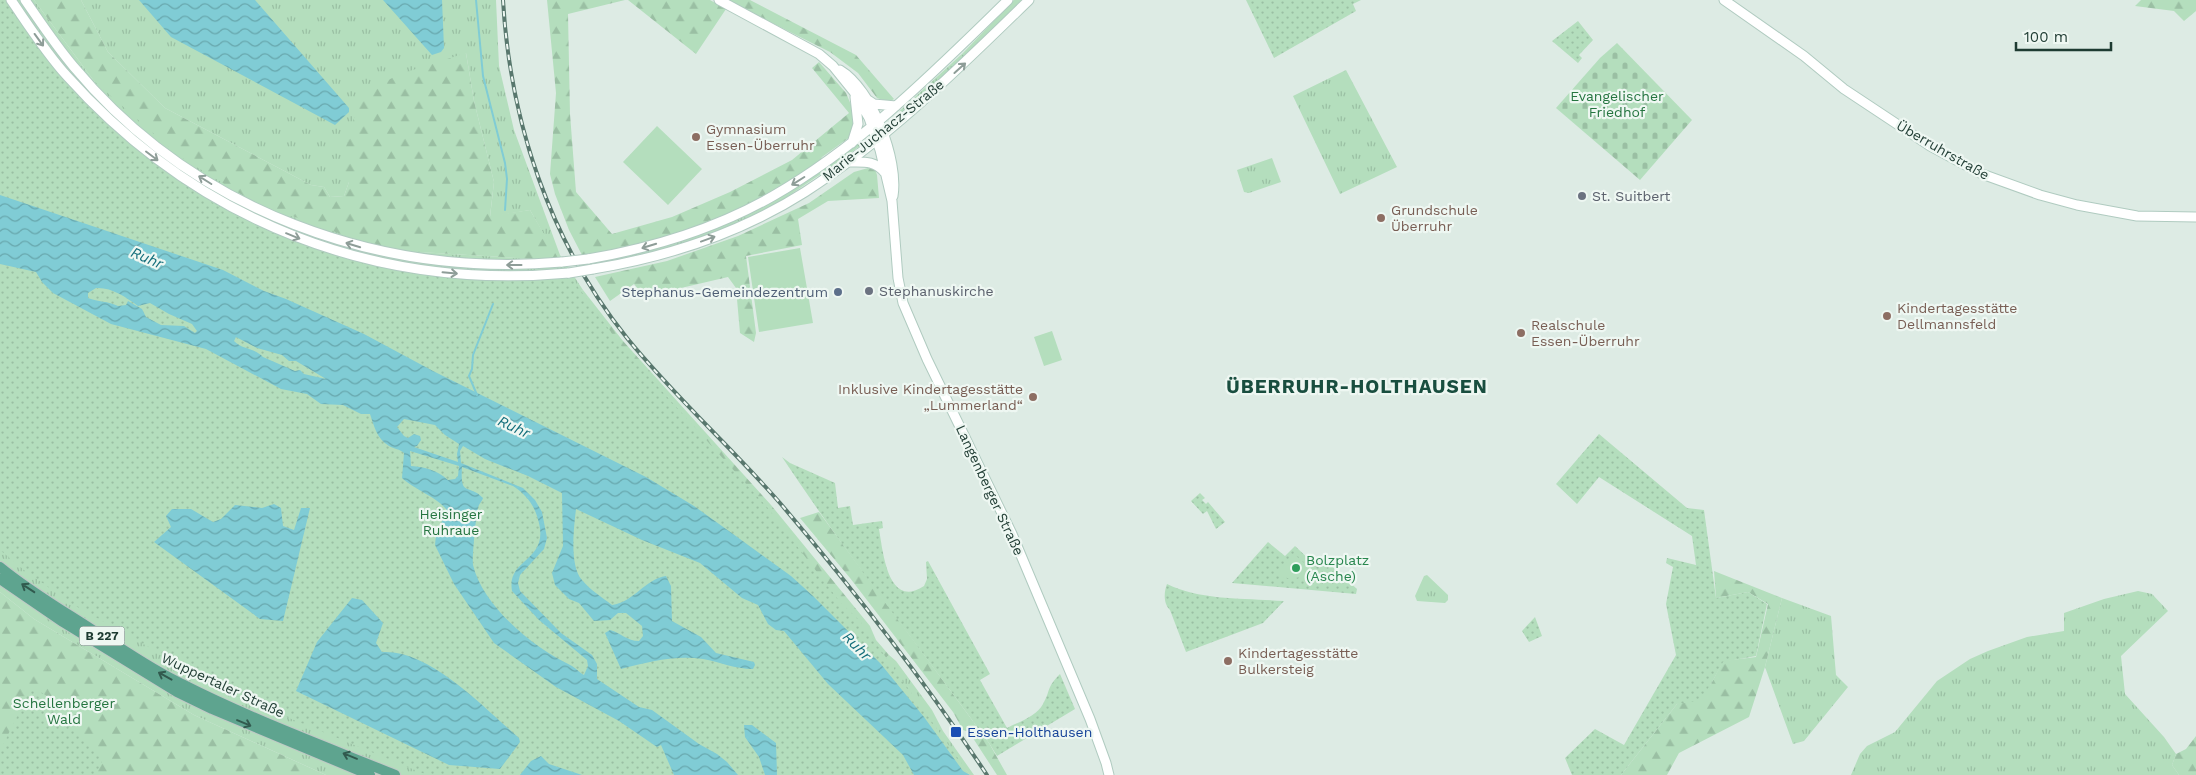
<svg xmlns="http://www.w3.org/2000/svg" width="2196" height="775" viewBox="0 0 2196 775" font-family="'Work Sans',sans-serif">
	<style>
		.grass { fill: url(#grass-tufts) }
		.forest { fill: url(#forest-firs) }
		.cemetery { fill: url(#cemetery-stones) }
		.park { fill: url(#park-dots) }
		.pitch { fill: #b4debd }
		.water { fill: url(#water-waves); fill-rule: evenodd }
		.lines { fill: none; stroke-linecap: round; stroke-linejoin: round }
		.stream { stroke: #80ccd5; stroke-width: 2 }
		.secondary-casing { stroke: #b0cbc0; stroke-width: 11 }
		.primary-casing { stroke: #c0c8c6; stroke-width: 12 }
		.secondary { stroke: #fff; stroke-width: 9 }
		.primary { stroke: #5ea48f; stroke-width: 10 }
		.rail-casing { stroke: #58776d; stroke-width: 4 }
		.rail { stroke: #eef7f2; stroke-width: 2; stroke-dasharray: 5.5; stroke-linecap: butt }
		.secondary-bridge-casing { stroke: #b0cbc0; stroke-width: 11; stroke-linecap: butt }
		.secondary-bridge { stroke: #fff; stroke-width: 9 }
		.oneway { stroke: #8e9d98 }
		.oneway2 { stroke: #315a4e }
		.education-dot { fill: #8d6e63; stroke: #eef7f2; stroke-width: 2 }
		.worship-dot { fill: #6b7280; stroke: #eef7f2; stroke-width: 2 }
		.service-dot { fill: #5c6f8a; stroke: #eef7f2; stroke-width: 2 }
		.leisure-dot { fill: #2e9e5b; stroke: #eef7f2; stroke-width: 2 }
		.transit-dot { fill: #1a4fb4; stroke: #eef7f2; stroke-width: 2 }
		.labels { text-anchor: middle; stroke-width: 4.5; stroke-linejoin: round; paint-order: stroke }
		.shield { fill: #eef7f2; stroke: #5c736c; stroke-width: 1 }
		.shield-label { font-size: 12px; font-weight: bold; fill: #1e3b32 }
		.park-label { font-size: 14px; fill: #257540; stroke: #eef7f2 }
		.education-label { font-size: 14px; fill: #785e54; stroke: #eef7f2; text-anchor: start }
		.street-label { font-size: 14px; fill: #1e3b32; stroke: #eef7f2 }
		.worship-label { font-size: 14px; fill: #5b616d; stroke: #eef7f2; text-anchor: start }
		.service-label { font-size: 14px; fill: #4e5e75; stroke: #eef7f2; text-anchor: end }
		.leisure-label { font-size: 14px; fill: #27864d; stroke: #eef7f2; text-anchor: start }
		.transit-label { font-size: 14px; fill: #164399; stroke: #eef7f2; text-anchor: start }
		.water-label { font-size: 15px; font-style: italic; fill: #146e7b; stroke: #eef7f2 }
		.district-label { font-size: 19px; font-weight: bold; letter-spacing: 1px; fill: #194e3f; stroke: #eef7f2 }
	</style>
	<defs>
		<pattern id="grass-tufts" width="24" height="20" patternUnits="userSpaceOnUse" patternTransform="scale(1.25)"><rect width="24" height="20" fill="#b4debd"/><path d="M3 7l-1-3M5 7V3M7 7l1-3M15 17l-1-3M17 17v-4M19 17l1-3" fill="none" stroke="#9abfa3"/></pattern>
		<pattern id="forest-firs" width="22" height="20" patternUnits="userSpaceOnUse" patternTransform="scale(1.25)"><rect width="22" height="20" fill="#b4debd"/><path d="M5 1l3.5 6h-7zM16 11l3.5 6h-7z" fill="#9abfa3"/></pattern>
		<pattern id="cemetery-stones" width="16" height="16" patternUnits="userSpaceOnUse" patternTransform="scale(1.25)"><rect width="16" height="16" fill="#b4debd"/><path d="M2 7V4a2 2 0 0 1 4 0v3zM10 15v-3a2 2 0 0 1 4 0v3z" fill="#9abfa3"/></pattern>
		<pattern id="park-dots" width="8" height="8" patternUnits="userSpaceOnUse" patternTransform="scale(1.25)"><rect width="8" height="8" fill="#b4debd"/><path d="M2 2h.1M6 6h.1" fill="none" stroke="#9abfa3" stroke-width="1.8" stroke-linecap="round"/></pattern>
		<pattern id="water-waves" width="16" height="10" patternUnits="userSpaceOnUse" patternTransform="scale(1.25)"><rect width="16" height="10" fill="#80ccd5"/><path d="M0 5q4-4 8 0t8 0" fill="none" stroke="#68a7ad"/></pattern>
	</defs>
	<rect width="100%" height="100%" fill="#ddebe4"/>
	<path class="grass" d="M0,0H34L94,81L419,252L533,259L557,258L530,210L490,217L494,182L474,101L466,53L349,182L344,196L330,197L324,187L311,185L165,108L108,52L81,0H496L499,66L514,130L560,255L583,290L575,294L264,291Z
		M1014,0H1022L967,55L894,122L891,119L963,53Z
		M1346,70L1397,167L1340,194L1293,96Z
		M863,138L865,142C846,157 826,171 806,184C792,193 779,203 765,211C711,239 651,253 592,266L589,262L782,196L821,171Z
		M1272,158L1281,182L1249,193L1244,192L1237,170Z
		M0,547L434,775H326L194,715L34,619L0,592Z
		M1427,575L1448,595V600L1445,603L1417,601L1415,596L1424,576Z
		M2138,591L2152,594L2168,611L2121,656L2125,694L2164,737L2176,754L2172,765L2179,775H1851L1860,754L1867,746L1895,732L1937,681L1970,659L1988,651L2027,637L2064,631V613L2104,599Z
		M1782,598L1831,616L1836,675L1848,687L1804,741L1793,744L1765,667Z
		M889,655L896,661L932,710L943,731L974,775H970L880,663Z"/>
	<path class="forest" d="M34,0H81L108,52L165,108L311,185L324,187L330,197L344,196L349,182L339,171L361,94L400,74L466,53L474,101L494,182L490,216L530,210L558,258L533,259L419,252L368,244L252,201L179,156L94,81Z
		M547,0H625L568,14L570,114L576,192L612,234L672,217L730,192L792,160L849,113L812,68L819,62L846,93L854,112L853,130L850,137L822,157L815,169L756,203L667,239L583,257L569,230L555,194L550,174L556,93Z
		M628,0H710L726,9L696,54Z
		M726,0H750L856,55L894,99L889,102L877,98L858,73L830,52Z
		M2141,0H2196V11L2184,21L2174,11L2135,6Z
		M868,168L875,169L877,175L879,198L828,201L798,219L802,245L746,256L756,333L754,342L740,333L736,288L728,277L681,288L647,300L634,284L610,301L595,277L667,261L738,236L809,203L854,172Z
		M583,290L623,341L771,505L870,626L876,640L889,655L880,663L574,294Z
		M819,512L989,743L1007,775H997L969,732L963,730L953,712L850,578L800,518Z
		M1714,571L1782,598L1765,667L1749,717L1679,753L1667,775H1621L1677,704L1711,684L1723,661L1756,657L1768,604L1748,592L1716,598Z
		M0,592L34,619L194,715L326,775H0Z
		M2196,736V775H2179L2172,765L2176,754L2186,749Z"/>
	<path class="cemetery" d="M1617,43L1692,120L1640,180L1556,108L1600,58Z"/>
	<path class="park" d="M0,0H7C36,36 63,75 95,109C116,132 141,152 166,170C180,181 195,192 210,201C315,265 451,291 573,276L578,287L622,347L767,507L840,602L860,621L970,775H427L236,696L72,604L24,570L0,550Z
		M1246,0H1361L1353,4L1356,11L1274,58Z
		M1578,21L1593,40L1579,55L1582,58L1578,63L1552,41Z
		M1599,434L1687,508L1704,510L1716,598L1748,592L1767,604L1756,656L1723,662L1711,684L1699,701L1677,704L1621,775H1572L1565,758L1595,729L1624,745L1676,655L1666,604L1673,567L1666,563L1667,558L1696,565L1692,536L1599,477L1577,504L1556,484Z
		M782,457L790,463L835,483L838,508L850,506L853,525L882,521L883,528L879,529C883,552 888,610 924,586L927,579L926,562L928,561L990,674L980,680L1007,728C1019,722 1037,716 1043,704C1051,690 1046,688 1060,674L1075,709L997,756L989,743C920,648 847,555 782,457Z
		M1200,493L1205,498L1202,500L1206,504L1208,502L1225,522L1216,529L1207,511L1203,514L1191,501Z
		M1268,542L1285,556L1295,546L1315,565L1319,560L1322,563L1325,560L1357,589L1356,594L1232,583Z
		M1167,584C1202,601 1246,598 1284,601L1263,623L1186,652L1170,610C1163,603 1164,592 1167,584Z
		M1535,617L1542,636L1529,642L1522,631Z
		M34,688L47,696L55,709L103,759L96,775H0V751L30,690Z"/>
	<path class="pitch" d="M657,126L702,169L668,205L623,162Z
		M800,248L813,323L759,332L748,257Z
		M1052,331L1062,360L1044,366L1034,337Z
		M1294,554L1312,570C1301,578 1293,581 1280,576L1281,569Z"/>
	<path class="water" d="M139,0H255L349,108V112L335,125L171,37Z
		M383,0H442L444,48L441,52L432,55Z
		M0,195L223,270L264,291L286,299L364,334L433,371L646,477L694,506L733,534L791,576L813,596L880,663L924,717L963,771L970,775H914L903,755L828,684L784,631L776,630L768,624L758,605L742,598L700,563L642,540L576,509C574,527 569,566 582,580C590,590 602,597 612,605C634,602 645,579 666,576L671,586L672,621L701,637L716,653L754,662L755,665L753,669C735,669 720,662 703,659C674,655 649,662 621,669L605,633L610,630C621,633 627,641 639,641L643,636L642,626L626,613H618L610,620L594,621L579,603L569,599L555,585L552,573L563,546L562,493L528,476L485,459L463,446L460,451L461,463L523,488L535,500L542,512L547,538L544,549L520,575L518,583L520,591L561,633L592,655L597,664V679L639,707L652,710L699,744L717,754L727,762L738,775H674L661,745L657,747L619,721L556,687L494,643L454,584L435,545L436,535L447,510C437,497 415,490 402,478L404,453C400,449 394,449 389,446C377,439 374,426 370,414H361L343,405L321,404L307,394L281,389L206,349L111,324L53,293L42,282L36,272L0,264ZM96,288C111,287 126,297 138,306L150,303L169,314L192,324L197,331L195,333L184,326L161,325L146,317L142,309L128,301L126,305L118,306C108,301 98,302 88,298V293ZM236,337L257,348L282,355L289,361H296L326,379L304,374L300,370L295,371L263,357C255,348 243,350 234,341ZM404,419L435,425L445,435L459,444L457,454L458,462L414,447L417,446L421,440L420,436L414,434L408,438L404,436L397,427ZM410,451L459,466L458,476L455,479L448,480C437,470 425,467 411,466ZM462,467L513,486C524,493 533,503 537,516C553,563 506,556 512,591L539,620L587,660L588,666L584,675C580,673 577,669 572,666C535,649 483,607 473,565C472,558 476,514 478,508C479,503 482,502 483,498C468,483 460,498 462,467Z
		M274,504L281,508L283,526L294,530L301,508H310L283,621L260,619L154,542L171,527L166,516L172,509H191L213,522L221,519L235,505L262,508Z
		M352,598L362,600L383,623L376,643L382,652C430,649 484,708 519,738L520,742L500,769L449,765L296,691L317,642Z
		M744,725H752L776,743L777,775H765L759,757L745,737Z
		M541,756L549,764L582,775H520L531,761Z"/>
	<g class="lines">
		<path class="stream" d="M476,0L483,76L505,163L507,179L505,210
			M477,395L469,376L472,369L473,355L493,304"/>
		<g class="secondary-casing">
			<path id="secondary" d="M11,0C29,26 46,53 67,76C197,221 374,291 569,273
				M25,0C41,23 56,46 74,67C194,211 379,278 562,262
				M719,0L819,54L833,66L854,92L869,118L880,150L892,201L898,278L903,303L927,359L1012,534L1090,719L1106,763L1109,775
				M1724,0L1804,56L1844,89L1930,146L1982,174L2040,195L2077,205L2137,216L2196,217
				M840,70C872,89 899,160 893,196
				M868,100L874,104L896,106
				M852,143L858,124L855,97
				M848,162C863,162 875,160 885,173
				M588,259C652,248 717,228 773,196C862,145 935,71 1008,0
				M593,269C667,257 742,232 805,192C889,138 959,68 1029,0"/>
		</g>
		<g class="primary-casing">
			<path id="primary" d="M0,567C28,590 60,609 91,629C121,648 150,669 182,684C251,719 324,746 395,775
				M0,579L63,622L177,692L212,709L370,775"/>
		</g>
		<use href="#secondary" class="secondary"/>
		<use href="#primary" class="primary"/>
		<g class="rail-casing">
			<path id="rail" d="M503,0C510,122 550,242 627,338C674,396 731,447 780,503C854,590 924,680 987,775"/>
		</g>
		<use href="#rail" class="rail"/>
		<g class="secondary-bridge-casing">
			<path id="secondary-bridge" d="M562,262L588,259
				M569,273L593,269"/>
		</g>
		<use href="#secondary-bridge" class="secondary-bridge"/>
	</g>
	<defs><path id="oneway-shaft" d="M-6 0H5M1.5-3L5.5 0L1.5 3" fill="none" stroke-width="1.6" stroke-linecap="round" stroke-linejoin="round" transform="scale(1.25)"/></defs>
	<g class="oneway">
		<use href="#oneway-shaft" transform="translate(39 40) rotate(54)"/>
		<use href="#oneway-shaft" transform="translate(960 68) rotate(-42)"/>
		<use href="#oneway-shaft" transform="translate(152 156) rotate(37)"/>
		<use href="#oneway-shaft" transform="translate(205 180) rotate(-148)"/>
		<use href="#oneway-shaft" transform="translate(798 181) rotate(148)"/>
		<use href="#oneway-shaft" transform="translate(293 236) rotate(22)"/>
		<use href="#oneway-shaft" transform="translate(708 239) rotate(-20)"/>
		<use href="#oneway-shaft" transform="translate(353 245) rotate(-163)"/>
		<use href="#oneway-shaft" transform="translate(649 246) rotate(163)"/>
		<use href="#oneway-shaft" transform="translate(514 265) rotate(180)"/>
		<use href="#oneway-shaft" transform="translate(450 273) rotate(5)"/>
	</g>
	<g class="oneway2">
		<use href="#oneway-shaft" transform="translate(28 588) rotate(-147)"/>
		<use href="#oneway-shaft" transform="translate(165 676) rotate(-151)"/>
		<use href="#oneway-shaft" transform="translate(244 723) rotate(23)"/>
		<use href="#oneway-shaft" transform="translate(350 756) rotate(-158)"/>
	</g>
	<g class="education-dot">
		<circle cx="696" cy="137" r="5"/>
		<circle cx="1381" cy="218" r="5"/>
		<circle cx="1887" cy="316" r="5"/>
		<circle cx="1521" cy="333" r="5"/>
		<circle cx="1033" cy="397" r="5"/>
		<circle cx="1228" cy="661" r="5"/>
	</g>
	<g class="worship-dot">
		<circle cx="1582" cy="196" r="5"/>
		<circle cx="869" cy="291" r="5"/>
	</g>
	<circle class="service-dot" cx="838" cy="292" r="5"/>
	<circle class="leisure-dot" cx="1296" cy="568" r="5"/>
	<rect class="transit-dot" x="950" y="726" width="12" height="12" rx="2.5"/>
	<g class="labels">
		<rect class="shield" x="79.5" y="626.5" width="45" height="19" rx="4"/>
		<g class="shield-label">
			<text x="102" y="640">B 227</text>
		</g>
		<g class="park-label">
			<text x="1617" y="101">Evangelischer<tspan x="1617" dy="16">Friedhof</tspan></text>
			<text x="451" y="519">Heisinger<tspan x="451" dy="16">Ruhraue</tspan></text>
			<text x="64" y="708">Schellenberger<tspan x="64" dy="16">Wald</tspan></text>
		</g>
		<g class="education-label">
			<text x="706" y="134">Gymnasium<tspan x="706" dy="16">Essen-Überruhr</tspan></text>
			<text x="1391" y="215">Grundschule<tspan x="1391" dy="16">Überruhr</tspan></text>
			<text x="1897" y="313">Kindertagesstätte<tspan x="1897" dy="16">Dellmannsfeld</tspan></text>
			<text x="1531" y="330">Realschule<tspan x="1531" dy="16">Essen-Überruhr</tspan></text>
			<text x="1023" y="394" text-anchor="end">Inklusive Kindertagesstätte<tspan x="1023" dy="16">„Lummerland“</tspan></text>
			<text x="1238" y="658">Kindertagesstätte<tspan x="1238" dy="16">Bulkersteig</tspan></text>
		</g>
		<g class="street-label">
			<text transform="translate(883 130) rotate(-39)" y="5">Marie-Juchacz-Straße</text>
			<text transform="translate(1943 150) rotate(30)" y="5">Überruhrstraße</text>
			<text transform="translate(990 490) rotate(65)" y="5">Langenberger Straße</text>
			<text transform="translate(223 685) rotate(25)" y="5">Wuppertaler Straße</text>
		</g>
		<g class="worship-label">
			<text x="1592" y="201">St. Suitbert</text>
			<text x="879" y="296">Stephanuskirche</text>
		</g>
		<g class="service-label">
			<text x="828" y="297">Stephanus-Gemeindezentrum</text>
		</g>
		<g class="leisure-label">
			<text x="1306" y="565">Bolzplatz<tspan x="1306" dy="16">(Asche)</tspan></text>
		</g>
		<g class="transit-label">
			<text x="967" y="737">Essen-Holthausen</text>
		</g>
		<g class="water-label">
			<text transform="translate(147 258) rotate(23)" y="5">Ruhr</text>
			<text transform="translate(514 427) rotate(25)" y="5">Ruhr</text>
			<text transform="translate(857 646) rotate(45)" y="5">Ruhr</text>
		</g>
		<g class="district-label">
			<text x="1357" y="393">ÜBERRUHR-HOLTHAUSEN</text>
		</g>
	</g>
	<path d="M2016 42v8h95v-8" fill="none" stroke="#1e3b32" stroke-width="2.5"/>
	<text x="2024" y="42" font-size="15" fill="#1e3b32" stroke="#eef7f2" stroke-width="4" paint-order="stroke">100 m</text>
</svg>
